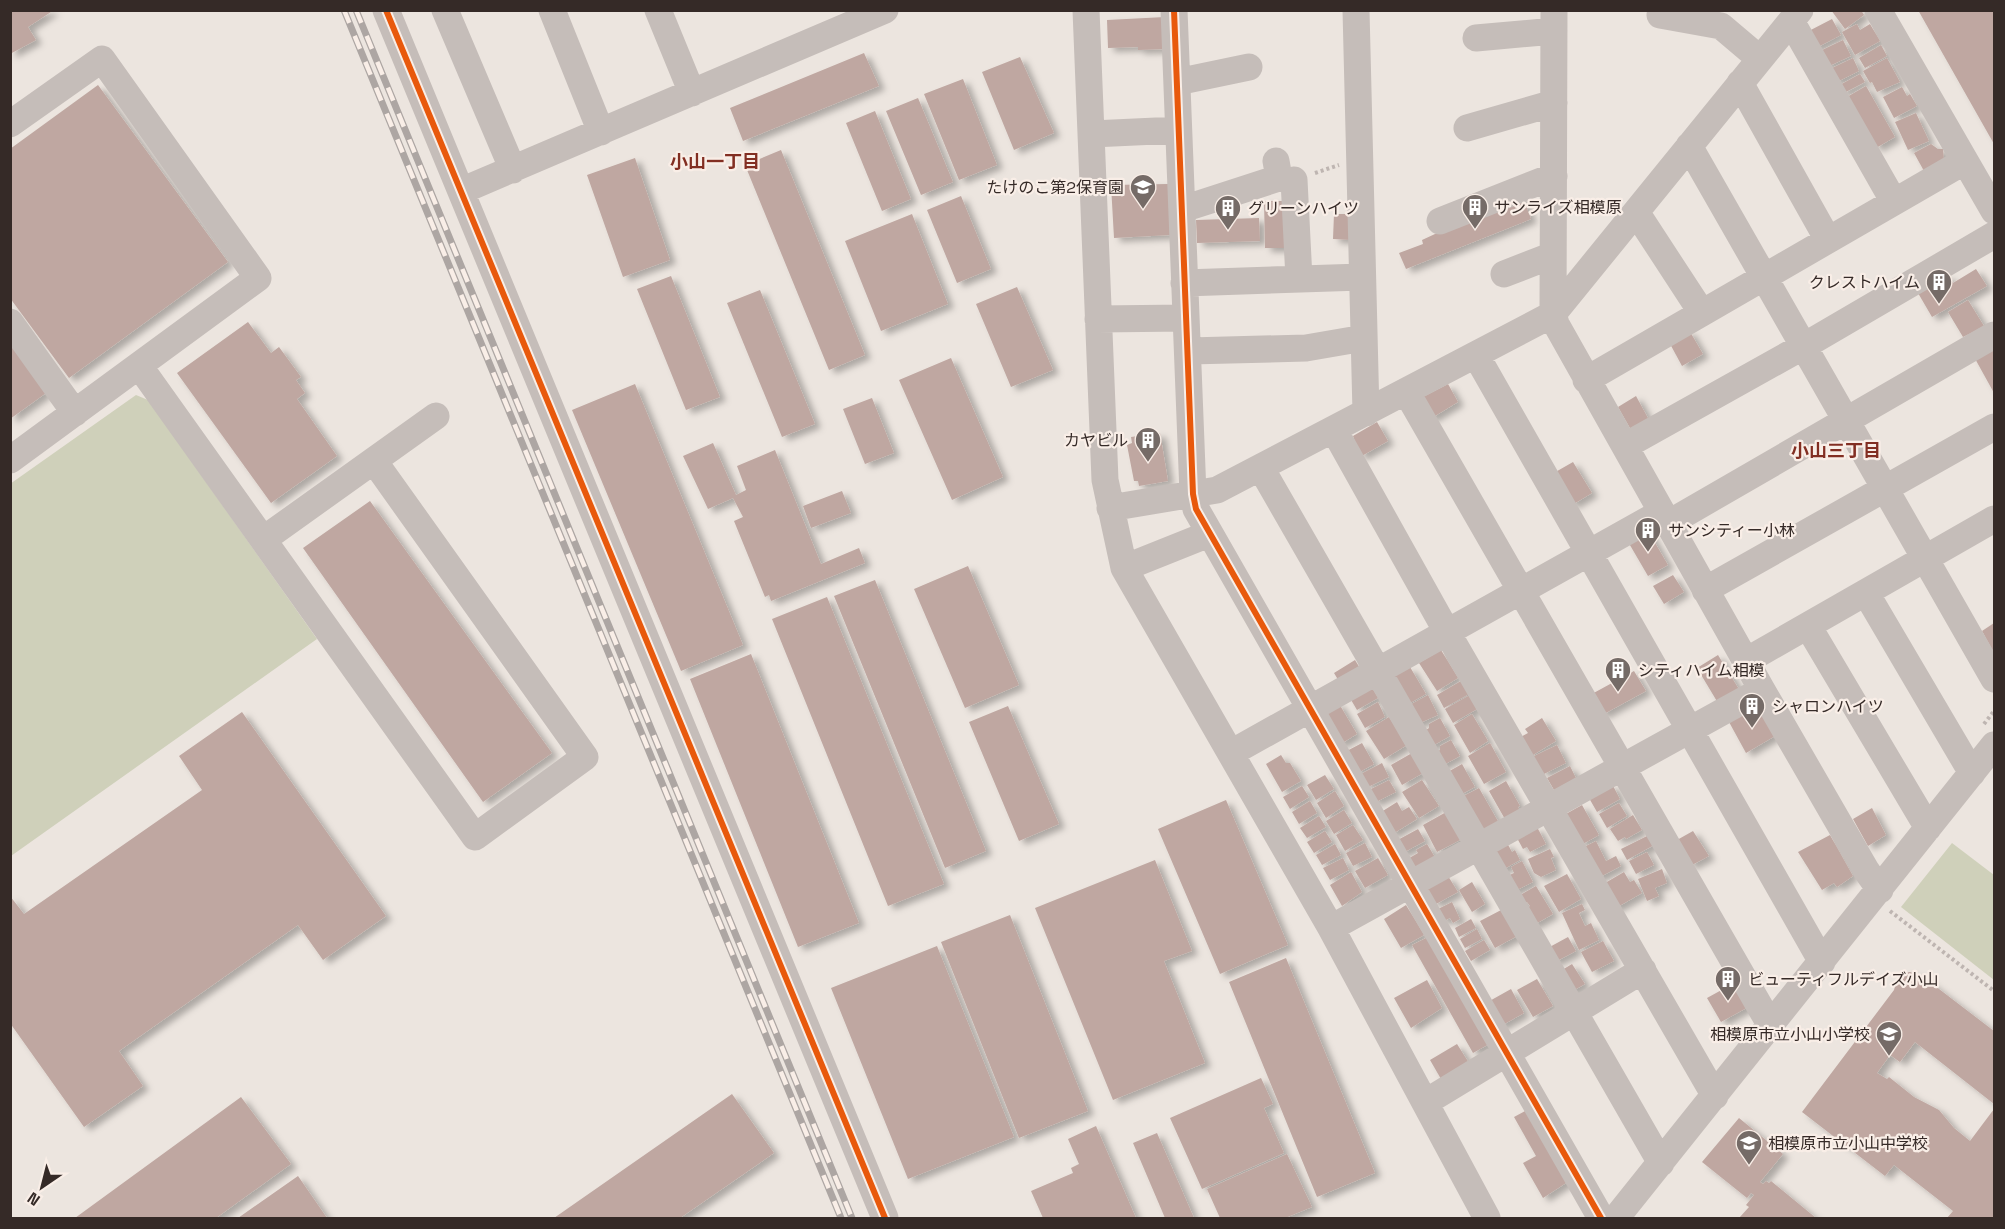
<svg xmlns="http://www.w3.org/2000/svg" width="2005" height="1229" viewBox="0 0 2005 1229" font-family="'Space Grotesk','Noto Sans JP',sans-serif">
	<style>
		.green { fill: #cfd0ba }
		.building { fill: #bfa7a1; filter: url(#shadow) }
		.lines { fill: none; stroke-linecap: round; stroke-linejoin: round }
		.path { stroke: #beb5b1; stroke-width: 4; stroke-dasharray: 3 3; stroke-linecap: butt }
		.minor { stroke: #c5bdb9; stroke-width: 27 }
		.rail-casing { stroke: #ada6a3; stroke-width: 7 }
		.rail { stroke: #f9eee7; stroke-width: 4.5; stroke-dasharray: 14; stroke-linecap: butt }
		.cycleway-casing { stroke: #f9eee7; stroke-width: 10 }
		.cycleway { stroke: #e8590c; stroke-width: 6 }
		.labels { text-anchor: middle; stroke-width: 4.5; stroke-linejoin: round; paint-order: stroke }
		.poi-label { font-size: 16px; fill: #352a27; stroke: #f9eee7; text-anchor: start }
		.neighbourhood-label { font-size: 18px; font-weight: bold; fill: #822e22; stroke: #f9eee7 }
	</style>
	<defs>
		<filter id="shadow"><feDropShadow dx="6" dy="4" stdDeviation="3" flood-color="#0004"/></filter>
	</defs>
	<rect width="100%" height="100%" fill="#ece5df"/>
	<path class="green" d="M136,395L148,400L317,639L11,856L10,484Z
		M1952,843L1994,875V980L1901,907Z"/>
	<path class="building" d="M10,10H54L28,27L36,40L10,54Z
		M1831,10H1861L1864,15L1845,29Z
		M1918,10H1994V144Z
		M1165,17L1166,49L1138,50V47L1108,48L1107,20Z
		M1832,19L1841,35L1814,49L1805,33Z
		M1857,24L1860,30L1870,24L1880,41L1855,55L1842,32Z
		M1843,40L1851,56L1827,67L1816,53Z
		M1881,45L1887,56L1865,68L1859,58Z
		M864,53L879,86L743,141L730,108Z
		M1020,57L1054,133L1014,150L982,72Z
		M1853,58L1859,71L1835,83L1828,70Z
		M1887,58L1900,82L1877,92L1872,82L1870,83L1863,71Z
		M1860,74L1865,82L1842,94L1838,86Z
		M963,79L997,165L959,180L924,94Z
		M98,85L228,262L69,378L10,298V149Z
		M1866,86L1895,137L1876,148L1847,97Z
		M1902,87L1907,96L1910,94L1917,106L1894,118L1883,97Z
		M918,98L953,182L921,195L886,111Z
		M875,111L911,199L882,211L846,123Z
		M1916,113L1929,141L1908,150L1895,122Z
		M1931,144L1938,149H1943L1944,160L1924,171L1914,153Z
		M781,150L865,355L829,370L745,165Z
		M635,158L670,260L623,277L587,175Z
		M1168,184L1170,235L1114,238L1111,185Z
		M1522,195L1531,219L1406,269L1399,253L1423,244L1422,240L1502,203Z
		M961,196L991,269L957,283L927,210Z
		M1264,201H1284L1285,248H1265Z
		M912,214L948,304L881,331L845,241Z
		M1334,214H1352V240L1333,239Z
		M1259,218L1260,241L1197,243L1196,220Z
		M1976,269L1987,286L1932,317L1918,293L1948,275L1953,283Z
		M671,276L720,397L686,410L637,289Z
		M1017,287L1053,370L1011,387L976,304Z
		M760,290L815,424L782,437L727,303Z
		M1968,300L1984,326L1963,337L1948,312Z
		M248,322L271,353L279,347L301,377L296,380L305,393L297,399L337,456L271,503L177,373Z
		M1689,330L1703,354L1682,366L1669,342Z
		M10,342L46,393L10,419Z
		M1994,343V393L1973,355Z
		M951,358L1003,477L952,500L899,380Z
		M635,384L743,645L681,671L572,410Z
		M1448,384L1458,402L1430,419L1419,399Z
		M1636,396L1649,420L1631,430L1618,407Z
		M872,398L894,453L865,464L843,409Z
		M1377,422L1388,441L1360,457L1353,436Z
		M1160,433L1168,481L1139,486L1138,481H1134L1127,445L1132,443L1131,437Z
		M713,443L736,495L746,490L737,466L775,450L821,564L859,548L865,563L771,601L769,595L765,597L734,521L743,517L733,498L708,509L683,456Z
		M1573,462L1592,493L1572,505L1552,474Z
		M842,491L851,513L811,528L803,506Z
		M370,501L552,753L483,802L303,548Z
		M1647,529L1668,565L1648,576L1627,540Z
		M968,566L1019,685L965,708L914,589Z
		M1673,575L1684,592L1664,604L1653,586Z
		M875,580L986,851L945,868L834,596Z
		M827,597L944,884L888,906L772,619Z
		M1994,623V653L1982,631Z
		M1441,650L1458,678L1437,691L1419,663Z
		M751,654L859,923L798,947L690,679Z
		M1718,655L1740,691L1718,703L1697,668Z
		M1355,660L1361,670L1340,683L1334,673Z
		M1410,667L1426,694L1403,707L1388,679Z
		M1634,671L1646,691L1602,715L1590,695Z
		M1368,681L1378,698L1357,710L1347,693Z
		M1461,681L1469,694L1444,708L1437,695Z
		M1428,695L1438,715L1413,726L1404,708Z
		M1470,695L1477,709L1453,723L1445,709Z
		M1338,702L1357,734L1339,745L1321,712Z
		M1378,702L1385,717L1365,728L1357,714Z
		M1008,706L1059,824L1019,841L969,722Z
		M1755,707L1760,708L1775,736L1746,753L1729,722Z
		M242,712L386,916L323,960L298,925L119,1051L143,1086L84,1127L10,1023V896L24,914L202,790L179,756Z
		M1472,714L1488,741L1470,753L1454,725Z
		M1389,717L1407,745L1384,759L1366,731Z
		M1440,718L1450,736L1427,749L1423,732L1429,728V724Z
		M1542,718L1556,741L1528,758L1517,739L1528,733L1525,729Z
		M1451,740L1460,756L1438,768L1431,755L1440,750V746Z
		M1362,743L1374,764L1356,774L1343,753Z
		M1490,743L1506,772L1484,784L1468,756Z
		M1557,745L1566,763L1544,774L1530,758Z
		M1412,753L1423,773L1402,785L1391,765Z
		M1281,755L1286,763H1290L1301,781L1282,792L1266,764Z
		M1382,763L1389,777L1368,787L1357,776Z
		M1462,764L1475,787L1458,796L1446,773Z
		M1570,766L1576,778L1554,790L1547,778Z
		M1325,775L1334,789L1316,800L1307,785Z
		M1389,780L1396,792L1374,803L1367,791Z
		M1422,780L1439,806L1419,818L1402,792Z
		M1506,781L1520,806L1518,807L1521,812L1506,821L1489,791Z
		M1612,784L1620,799L1597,812L1589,798Z
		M1302,786L1309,797L1290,809L1283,797Z
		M1479,788L1499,823L1480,834L1456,800Z
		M1335,791L1344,806L1326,818L1317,803Z
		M1226,800L1288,945L1220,974L1158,829Z
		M1310,801L1317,813L1299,824L1292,812Z
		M1397,802L1402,811L1409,807L1417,819L1391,835L1378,814Z
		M1619,803L1627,816L1607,828L1599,814Z
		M1582,805L1599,835L1581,845L1564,815Z
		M1872,808L1886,835L1868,846L1853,819Z
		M1344,810L1352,823L1334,834L1326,821Z
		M1448,811L1462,839L1437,852L1423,825Z
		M1633,815L1642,830L1626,839L1625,837L1618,841L1610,829Z
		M1319,816L1326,827L1307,838L1300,828Z
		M1353,825L1363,840L1345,851L1336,835Z
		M1537,827L1546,844L1530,852L1527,847L1523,849L1517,838Z
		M1418,829L1425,841L1401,854L1394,842Z
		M1325,831L1332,842L1314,853L1307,842Z
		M1693,831L1709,856L1690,866L1677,840Z
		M1649,835L1654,845L1627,860L1621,849Z
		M1830,835L1853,876L1837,887L1834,883L1822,890L1798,852Z
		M1596,841L1606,861L1616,856L1621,866L1596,879L1580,849Z
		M1365,843L1372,857L1353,866L1346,853Z
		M1507,843L1512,852L1515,850L1520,860L1497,873L1493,850Z
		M1335,844L1341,855L1322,865L1316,855Z
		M1427,844L1436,859L1411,869L1406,860L1418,853L1416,850Z
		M1550,849L1554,857L1551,858L1556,870L1541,877L1534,873L1528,859Z
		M1647,852L1654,865L1636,874L1629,861Z
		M1343,858L1349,870L1330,880L1323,868Z
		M1378,858L1388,875L1365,888L1355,871Z
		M1155,860L1192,951L1164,961L1205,1063L1113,1100L1035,908Z
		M1522,861L1533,882L1511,893L1503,878L1514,873L1511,867Z
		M1662,869L1667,883L1655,888L1659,896L1647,901L1638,879Z
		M1351,872L1362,892L1342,906L1330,885Z
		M1624,872L1630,882L1634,880L1642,893L1614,909L1600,886Z
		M1567,874L1581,899L1559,912L1544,886Z
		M1448,876L1458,892L1436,904L1422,891Z
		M1472,882L1485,904L1472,912L1459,890Z
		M1536,886L1553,914L1532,926L1523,911L1530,906L1527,902L1520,906L1515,898Z
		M1452,902L1460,919L1453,923L1450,918L1442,922L1436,910Z
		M1582,904L1585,910L1579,913L1585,926L1591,923L1599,940L1579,950L1562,913Z
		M1406,905L1424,935L1401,948L1384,919Z
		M1505,908L1519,935L1495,948L1480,921Z
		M1010,915L1088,1111L1019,1138L941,942Z
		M1471,919L1476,928L1459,937L1455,928Z
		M1477,929L1482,939L1465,948L1460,939Z
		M1428,937L1489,1044L1473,1053L1412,945Z
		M1568,937L1576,951L1553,963L1546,949Z
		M1484,940L1490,950L1471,961L1465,951Z
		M1603,941L1614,961L1592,972L1581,952Z
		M937,946L1014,1137L908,1179L831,988Z
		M1286,958L1375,1173L1317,1197L1229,982Z
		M1572,964L1585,984L1569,993L1557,973Z
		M1910,972L1922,976L1994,1031V1104L1915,1042L1900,1062L1890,1055L1877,1073L1887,1079L1889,1077L1914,1097L1939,1110L1954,1128L1970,1141L1994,1109V1218H1947L1953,1211L1894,1165L1885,1176L1802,1112L1894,990L1897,979L1903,973Z
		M1537,979L1553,1006L1533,1017L1517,990Z
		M1427,980L1442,1008L1411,1028L1394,998Z
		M1736,982L1750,1006L1721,1022L1707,998Z
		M1511,989L1524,1013L1499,1027L1486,1003Z
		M1457,1044L1469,1063L1441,1079L1430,1060Z
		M1261,1078L1273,1104L1264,1108L1284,1153L1202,1189L1170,1118Z
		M732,1094L774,1153L680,1218H554Z
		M241,1097L291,1164L216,1218H75Z
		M1527,1110L1569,1181L1543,1198L1523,1163L1536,1156L1514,1117Z
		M1739,1118L1783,1154L1760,1182L1763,1184L1766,1181L1769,1183L1771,1181L1816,1218H1739L1749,1207L1746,1205L1754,1195L1751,1193L1747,1198L1702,1162Z
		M1096,1126L1136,1218H1043L1031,1191L1073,1173L1071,1168L1079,1164L1068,1139Z
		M1157,1133L1194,1218H1165L1133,1143Z
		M1287,1154L1312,1207L1285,1218H1220L1207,1189Z
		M298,1176L327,1218H238Z"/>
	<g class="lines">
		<path class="path" d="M1315,173L1339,165
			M1984,724L1994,711
			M1890,911L1994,991"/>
		<path class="minor" d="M386,10L885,1218
			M445,10L513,170
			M552,10L601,132
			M658,10L692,93
			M1086,10L1105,480L1124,568L1331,928L1487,1218
			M1174,10L1193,494L1196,509L1601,1218
			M1356,10L1366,413
			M1554,10L1553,314L1556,324L1762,690L1866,870L1880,890
			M1878,10L1994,211
			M1660,15L1721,26L1760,59
			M1791,21L1894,202
			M1476,38L1554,31
			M1177,82L1249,67
			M1740,83L1828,240
			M10,124L102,59L258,278L10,460
			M1467,128L1554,103
			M1092,134L1178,130
			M1689,146L1994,679
			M1294,180L1299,279
			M461,191L885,10
			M1183,209L1279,178L1276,161
			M1636,212L1702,313
			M1440,221L1554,176
			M1504,274L1553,255
			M1184,283L1362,277
			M1098,319L1186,318
			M10,322L75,413
			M1189,351L1306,348L1364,338
			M1476,355L1822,962
			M140,367L475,837L585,757L374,461
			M1586,380L1965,161
			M1406,391L1771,1026
			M1334,430L1447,632L1715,1096
			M1625,446L1804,346L1994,235
			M1261,468L1661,1163
			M1110,508L1217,490L1553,314L1800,10
			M1669,523L1994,335
			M264,539L436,416
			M1124,568L1209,534
			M1705,590L1994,427
			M1866,593L1972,773
			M1808,626L1928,828
			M1746,661L1994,519
			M1231,753L1662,512
			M1331,928L1762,690
			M1426,1102L1643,970
			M1616,1218L1994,745"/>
		<g class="rail-casing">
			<path id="rail" d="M344,10L841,1218
				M356,10L852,1218"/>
		</g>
		<use href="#rail" class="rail"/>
		<g class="cycleway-casing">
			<path id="cycleway" d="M386,10L885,1218
				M1174,10L1193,494L1196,509L1601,1218"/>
		</g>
		<use href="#cycleway" class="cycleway"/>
	</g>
	<defs>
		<g id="school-pin" transform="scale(1.35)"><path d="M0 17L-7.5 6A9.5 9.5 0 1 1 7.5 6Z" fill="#756b67" stroke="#f9eee7"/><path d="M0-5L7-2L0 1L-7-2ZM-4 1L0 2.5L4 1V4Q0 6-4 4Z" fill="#fff"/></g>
		<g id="building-pin" transform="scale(1.35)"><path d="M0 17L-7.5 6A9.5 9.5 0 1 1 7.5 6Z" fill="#756b67" stroke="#f9eee7"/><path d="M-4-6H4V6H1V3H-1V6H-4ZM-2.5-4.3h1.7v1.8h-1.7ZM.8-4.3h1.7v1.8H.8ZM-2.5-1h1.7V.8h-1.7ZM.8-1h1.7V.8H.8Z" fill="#fff"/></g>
	</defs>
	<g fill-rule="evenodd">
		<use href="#school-pin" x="1143" y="187"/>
		<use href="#building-pin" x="1475" y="207"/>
		<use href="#building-pin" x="1228" y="208"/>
		<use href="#building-pin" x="1939" y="282"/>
		<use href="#building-pin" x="1148" y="440"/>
		<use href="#building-pin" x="1648" y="530"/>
		<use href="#building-pin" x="1618" y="670"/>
		<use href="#building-pin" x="1752" y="706"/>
		<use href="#building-pin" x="1728" y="979"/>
		<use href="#school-pin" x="1889" y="1034"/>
		<use href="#school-pin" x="1749" y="1143"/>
	</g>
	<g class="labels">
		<g class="poi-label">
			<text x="1124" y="193" text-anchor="end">たけのこ第2保育園</text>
			<text x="1494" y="213">サンライズ相模原</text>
			<text x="1248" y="214">グリーンハイツ</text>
			<text x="1920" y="288" text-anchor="end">クレストハイム</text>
			<text x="1128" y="446" text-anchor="end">カヤビル</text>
			<text x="1668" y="536">サンシティー小林</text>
			<text x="1638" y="676">シティハイム相模</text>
			<text x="1772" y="712">シャロンハイツ</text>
			<text x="1748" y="985">ビューティフルデイズ小山</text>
			<text x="1870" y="1040" text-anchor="end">相模原市立小山小学校</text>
			<text x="1768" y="1149">相模原市立小山中学校</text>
		</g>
		<g class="neighbourhood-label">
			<text x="715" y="168">小山一丁目</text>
			<text x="1836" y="457">小山三丁目</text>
		</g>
	</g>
	<rect width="2005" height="1229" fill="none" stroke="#352a27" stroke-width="24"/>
	<g transform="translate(42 1187) rotate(215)" stroke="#f9eee7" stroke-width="4.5" paint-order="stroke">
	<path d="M0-4.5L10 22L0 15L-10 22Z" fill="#352a27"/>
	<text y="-9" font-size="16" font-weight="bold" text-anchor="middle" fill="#352a27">N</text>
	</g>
</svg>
